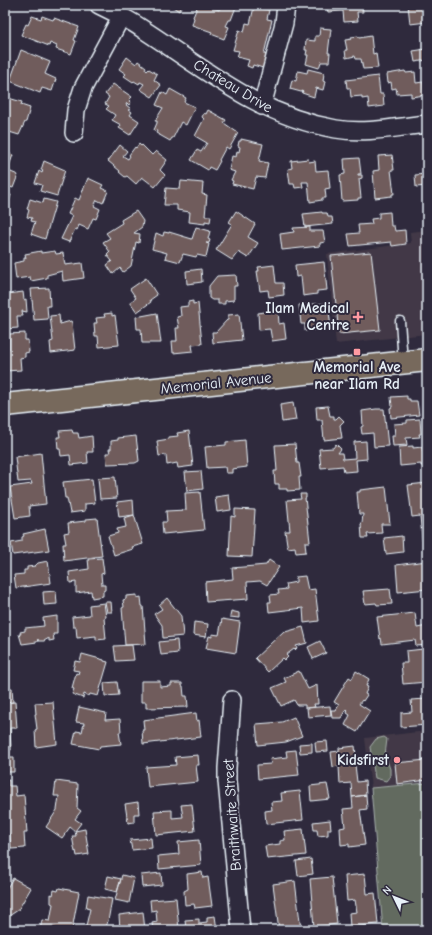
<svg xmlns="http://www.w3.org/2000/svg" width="432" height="935" viewBox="0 0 432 935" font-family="'Comic Neue',sans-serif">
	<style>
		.built { fill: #423946 }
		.green { fill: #626b5e; stroke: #a5aeab }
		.building { fill: #6f5c5c; stroke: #e8f1f8 }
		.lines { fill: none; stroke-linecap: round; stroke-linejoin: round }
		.service-casing { stroke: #e8f1f8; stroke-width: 11 }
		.minor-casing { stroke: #e8f1f8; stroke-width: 20 }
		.primary-casing { stroke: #e8f1f8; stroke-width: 25 }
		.service { stroke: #2f2a3d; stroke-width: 8 }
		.minor { stroke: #2f2a3d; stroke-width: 17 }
		.primary { stroke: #77695c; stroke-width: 22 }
		.poi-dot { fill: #ff9aa2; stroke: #2f2a3d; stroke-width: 1.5 }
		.labels { text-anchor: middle; stroke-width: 4; stroke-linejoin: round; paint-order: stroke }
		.street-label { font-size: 15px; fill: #e8f1f8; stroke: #2f2a3d }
		.poi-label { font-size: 15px; font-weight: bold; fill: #e8f1f8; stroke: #2f2a3d; text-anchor: end }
	</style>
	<rect width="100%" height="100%" fill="#2f2a3d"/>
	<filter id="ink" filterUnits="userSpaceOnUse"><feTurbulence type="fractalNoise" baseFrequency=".025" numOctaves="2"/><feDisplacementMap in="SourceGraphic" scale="8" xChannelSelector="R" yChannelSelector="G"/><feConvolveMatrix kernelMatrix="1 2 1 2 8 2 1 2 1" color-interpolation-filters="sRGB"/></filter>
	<g filter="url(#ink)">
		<path class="built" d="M427,230V334L336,344L327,254L411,243L410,232Z
			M427,731V783L371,788L365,738Z"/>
		<path class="green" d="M384,737L387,739L385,755L390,769V776L386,781L375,778L370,747L376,739Z
			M427,783V930H383L371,788Z"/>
		<path class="building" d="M170,5H183L179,11Z
			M198,5H205L219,10L221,5H231L236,7L231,20H229L226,26L229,27L224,39L211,34L212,32L192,25L194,18L193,17Z
			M326,5H362L363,12H357L358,21L344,22L343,11L328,12Z
			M408,5H427V22L410,24Z
			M254,7L269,10L267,19L272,20L264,54L267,55L263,68L253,65L252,68L247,66L249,60L237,57L239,51L233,50L239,30L244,32L246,23L250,24Z
			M32,16L41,19L42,16L53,20L54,18L79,27L74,40L76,41L71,54L56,49L57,46L50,43L49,46L21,35L26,24L28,25Z
			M320,28L331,29L328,53H330L329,62H321L319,68L306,64L308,55H306L307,50H305L306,40L315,41V36H319Z
			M358,36L359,38L371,36L373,54L376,53L378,68L363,69L361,59H356L355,56L346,58L345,50H347L345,40L352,39L351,37Z
			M425,40H427V60L415,62L413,51L426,49Z
			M21,50L50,62L45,74L56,79L52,91L42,88L40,93L10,81Z
			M127,57L136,64L138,61L146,67L145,69L147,71L149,69L157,74L154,80L161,85L152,97L140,89L144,84L140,82L139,84L134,81L133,82L124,76L126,74L119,69Z
			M308,69L324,73L323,81L325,82L323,90L316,88L314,97L302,93L303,91L301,92L290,89L292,80L296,81L298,71L307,73Z
			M405,71L406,73L415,72L416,83L423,82L425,95L411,97V93L397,94L396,88L392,89L391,82L388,83L387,74Z
			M378,76L380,94H383L384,106L369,108L368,98L362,99V96L351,97L350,88H347L346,80Z
			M113,84L132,97L129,100L131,102L129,105L127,103L126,105L130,108L129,110L132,112L130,115L139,121L130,135L119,128L121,125L112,120L115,115L106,109L109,106L105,104L109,97L105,94Z
			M170,89L186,98L184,102L195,107L186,125L181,122L173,138H172L170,141L156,133L157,131L154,130L157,123V121H155L163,108L156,105L162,92L167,95Z
			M5,97L22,102L21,105L30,108L26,122H25L19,135L6,131L7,127H5Z
			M208,110L226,120L224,123L238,133L229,149L226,147L219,160L220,161L215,170L209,167L208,170L191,160L197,150L201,152L207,143L195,136L204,119L202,117L204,113L206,114Z
			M241,139L263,144L259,161L268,163L265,178L256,177L253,189L232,184L233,181L231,180L235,172L229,170L232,156L236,157L237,151L239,152L240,147L238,146L239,141H241Z
			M139,144L141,146L142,145L152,155L156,151L167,160L160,170L165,175L155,187L142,177L136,184L127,176L125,177L119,172L120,171L108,161L120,145L127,151L123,156L128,159L130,156L129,155L135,147L136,148Z
			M5,152L13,155L9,166H7L6,170L18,175L13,188L5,185Z
			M392,155L394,170H391L394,194H392V196L375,198L373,171L379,170L378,156Z
			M359,158L361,174H358V175H362V178L359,179L361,198H358V200L342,201L340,175L345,174L344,159Z
			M308,159L309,162L315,161L316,171L328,170L330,188L325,189L326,198H322V200L310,202L308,182H302L303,187L295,188L294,184H290L288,169L292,168L291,161Z
			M44,161L65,170L57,196L40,191L42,185L35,183L39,171L42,173L43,170H41Z
			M427,174V186L416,187L415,175Z
			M88,178L103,185L101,188L108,191L103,203L97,200L94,206L100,209L96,219L93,218L88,229L79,225L77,230L75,229L69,242L61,239L72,216L68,214L75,198L79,200Z
			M181,181L203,183L202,194L207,195L205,216H211L210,222L205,221V224L189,222L190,212L177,210V205H164L166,188L180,189Z
			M5,193L11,195L6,211H5Z
			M30,199L43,203L44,199L56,202L45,239L31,234L35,222L31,221L32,218L27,217L29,210L27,209Z
			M136,211L143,221L142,227L134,233L140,234L139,243L136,242L131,266L123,272L120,268L113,274L107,265L112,261L107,255L110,252L103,242L110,238L106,233L122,223L121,220Z
			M236,211L255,224L248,237L258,243L248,258L238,252L232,260L216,250L232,224L229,222Z
			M322,212V213H327L328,217H332L333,224L305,227L303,214Z
			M390,212L391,226H394L395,231L405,230L406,244L392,246L391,242L350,246L348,234L359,233L358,225L372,224L371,219L379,218V213Z
			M196,227L210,231L208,239L210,240L209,243H206L209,244L206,257L197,255L196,257L183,254L180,262L165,258L167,253L152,249L156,233L163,236L164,232L169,233V232L192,239Z
			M310,227V231H323L325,242L320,243V246L282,250L280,234L294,232L293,228Z
			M41,251V253L55,251L56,254L63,253L65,265L82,263L84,278L63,281L62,271L47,275V278L31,281L30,277L16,279L14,263L24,261V258H26L25,254Z
			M371,252L380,330L339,334L331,256Z
			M324,262L327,290L317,291V294L303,296L301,276L296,277L295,265Z
			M274,265L276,283H283L284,295L269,297L268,290L260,291L257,271H259L258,267Z
			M201,269L202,282L187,284L186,271Z
			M236,275L237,286H234V300L225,301V304H218V300H212L209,298V286L217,276Z
			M146,278L157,295L150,300L151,302L137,312L130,302L136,298L130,289Z
			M49,288L50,306H47L48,319L34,320L31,289Z
			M23,292L24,300L26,299L27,312L22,311L23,316H17L18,328L5,329V300H8V294Z
			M193,301V304L198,303L202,344L192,345L193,351L173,353L172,341H177L176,328H179L177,317L181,316L180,307L188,306V302Z
			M328,303L331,328L305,331V324H301L299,305Z
			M278,310L279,324L284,323L286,339L272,341L270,329L259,330L258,313Z
			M112,313V316L115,315L119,345L99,347L98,336H95L94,323H97L96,318L105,317L104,314Z
			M157,313L161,343H142L141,329H137L136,317Z
			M239,314L242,340L213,343L212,332H216L227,320H228V315Z
			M59,315L60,324L71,321L72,323L75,350L51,353L50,342L53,341L50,316Z
			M25,333V340H28L29,352L25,353V357L20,358L21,370L5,371V350L9,349V334Z
			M424,394H427V408H426Z
			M407,396V399H410V401H417L419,415L391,418L390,408L392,407L391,397Z
			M293,403L296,420L282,422L280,405Z
			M328,406L330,416H334V419H336L339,416L344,421L340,425L342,438L324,440L322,420H317L316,407Z
			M376,409H384L388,446L374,447L373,433L362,434L361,427L363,426L362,411Z
			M420,419L421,434H419L420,437L406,438L407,445L393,446L392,436H395L394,424L407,423V420Z
			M72,430L73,433H78L79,438L92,436L93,452H87L88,463L71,465L70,455L61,456L60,449H58L57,437H60L59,431Z
			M189,431L193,466L178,468L177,463L167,465L166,455L159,456L157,441L169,439V437L178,436L177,433Z
			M136,436L139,461L135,463L107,464L106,453H110L109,449H111V441L118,440V438Z
			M245,440L247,467L232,469V473H226L225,467L207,468L205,447L226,445V442Z
			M366,441L367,459L356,460L357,471L344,472L343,466L321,468L319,449L333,448L336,444L341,449L338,453H342L343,459L355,458L354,442Z
			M295,444L297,463H299L301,477H299L300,490L287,491V489H279V484H275L274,471H277L275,445Z
			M413,446V448L422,447L423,452L427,451V465L421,466V464L400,466L399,447Z
			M41,453L46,504L29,506L30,516L15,518L10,487L32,484L31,481L18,482L15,457Z
			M201,471L203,489L187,491L185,472Z
			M115,477L117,498L100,499L98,478Z
			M92,479L95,503L85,504V511L70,513L67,498H65L63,482Z
			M427,483V547H423L420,516L412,517L408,485Z
			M386,487L390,524H381L382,533L367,534L368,538H362L361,524L362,523L363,514H359L357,492H360V490Z
			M200,492L204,530L163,534L162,522H167L166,511L186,510L185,493Z
			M300,494H306V498H305L310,542H305L306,552L296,553L295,547L288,548L287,544L285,531H290L287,500L301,499Z
			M229,495L231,510L217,512L215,497Z
			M133,500L134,515L119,517L117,502Z
			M235,509L255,510L252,557L229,556L231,516L235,517Z
			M134,515L143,544L132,547L133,549L114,555L108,536L118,533L117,529L126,527L124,518Z
			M97,518L102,556L64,561L63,544H66L64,533L69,532L68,523L86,521V519Z
			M45,529L49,550L13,555L11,543L22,541V537L24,536L23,534Z
			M402,536L403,552L386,554L384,538Z
			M102,558L104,573L101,574L102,585H105V590L103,591V596L92,598L91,591L76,593V582L70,583L69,572L89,569L88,559Z
			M269,560L279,567L267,585L260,581L247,582L248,599L206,602L205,582L233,579L232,568L266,565Z
			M48,561L51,583L16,588L14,575L24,574V570H27V567L35,566L38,563Z
			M427,561V589L398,592L396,565Z
			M305,576L308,590L315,589L319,621L304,623L303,608L269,612L268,602H271L270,595L279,594L278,590L287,589L286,584L296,582V577Z
			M390,589L392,604L377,605L376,603L365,604L363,591Z
			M56,591L57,604L44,605L43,592Z
			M137,595V598L141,597L142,606H143L146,644L125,645L122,608L124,607L123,600L126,599V596Z
			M167,598L181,616L183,636L163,638L162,625L154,614L162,609L159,605Z
			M105,602H111L112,612H107Z
			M104,603L106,617L104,618L106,639L96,640V636L77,638L76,627H73L72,617L90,615L89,605Z
			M231,611L239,613V618L230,617Z
			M415,613L417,628L427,626V645L416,646L415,640L382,644L381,638L380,639L377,617Z
			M57,616V634H53L54,640L49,641V638L44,641H38V639L37,642L22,644L19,634H21L20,632L25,631V628L44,626L43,618Z
			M222,619L240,622L236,653L206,648L209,636L212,637V634L219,635Z
			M194,622L208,624L206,637L193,635Z
			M303,627L307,643L296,646L297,648L295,650L294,649L286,655L288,657L285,660L283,658L268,672L255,658L284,631L285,632Z
			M177,640L178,653L161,655L159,642Z
			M320,641L326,653L313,659L308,647Z
			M132,645L134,660L116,661L114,646Z
			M423,649L425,661H427V682L403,684L401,663H407L406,651Z
			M82,654L104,660V661L108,662L98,696L90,694L89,696L84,694L83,698L72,694L74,689L72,688L76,673L78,674L79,671L73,670L75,661L80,662Z
			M5,658L8,685H5Z
			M299,671L308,689L317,685L318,704H314L315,707L305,708V705H297L294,700L281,706L272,688L286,682L284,678Z
			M356,671L369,679L366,686L368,687L365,694L367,695L363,701L362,700L359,704L370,711L357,732L345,725L350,715L347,713L348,711L346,709L341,718H332L331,710H336L339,705L334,702L349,677L352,679Z
			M141,681H160V687L171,686V683H182V686H183L184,696H187L188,707L146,708V702H141Z
			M117,682L119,695L105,696L104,683Z
			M5,688H12L13,702L5,703Z
			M427,699V725L401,727V713L412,712L411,700Z
			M15,702L17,728H10L11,750H5V703Z
			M53,702L57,744L36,747L35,730L37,729L35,714H36L35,703Z
			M330,706L331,715L308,717L307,708Z
			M79,707L106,713L105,720L120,719L121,732H119L121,744L100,746L99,749L73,744L76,731L82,732L84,723L76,722Z
			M196,713L197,721L199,720L201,737L143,744L142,730H144L143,720Z
			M294,717L302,736L286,742L258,745L256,724L282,722Z
			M327,741L328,751L316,752L315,742Z
			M312,743V752L300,753L299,744Z
			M355,746L356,756H354L357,782L365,781L366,795L352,797L351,783L340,784L339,766L333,767L331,752L339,751V748Z
			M296,750L299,775L258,779L257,765L271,764L270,759L287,757L286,751Z
			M198,755L199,765H196L198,782L148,787L146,767L176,765L175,757Z
			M6,757H14V772H5Z
			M427,760V780L397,784L395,763Z
			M9,780V786H15L16,796L24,795L27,833H24L25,848L11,849L10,834L5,835V781Z
			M56,781L78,784L77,808L81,811L75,819L81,823L75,831L70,827L62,838L46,827L57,810L59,796H54Z
			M327,784L330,799L311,801L310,786Z
			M300,791L303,820L266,824L265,811L272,810L271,802L282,801L281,793Z
			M366,795L367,809L360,810L365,845L349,847V844L341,845L340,828L345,827L343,809L353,808L352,797Z
			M138,802L139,814H134V822L128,823L125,804Z
			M192,804L195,831L156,835L154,811L172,810V818L183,817L181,805Z
			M330,820L331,829H328V835L318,836L317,830H314L313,822Z
			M85,829L89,854L77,856L76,851L75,852L72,836H76L75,831Z
			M303,829L306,855L267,859L265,846L280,844V841L285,840L284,831Z
			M151,838L152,848L132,850L130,840Z
			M199,840L201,865L159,869L158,856L179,854L178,842Z
			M311,859L313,874L298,876L296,861Z
			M202,872L203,878L208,877L212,906L195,908L194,904L185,905L184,891L188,889L187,874Z
			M161,873L162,885L142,887L141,875Z
			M365,874L367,894L375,893L378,924L350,927L349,913L357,912L355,900L347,901L345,876Z
			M122,875L134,878L129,903L115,900Z
			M108,876L121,879L117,892L105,889Z
			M332,877L337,924L314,927L310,879Z
			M13,878L31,888L18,910L6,918L7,920L5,922V891Z
			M295,881L301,930H279L273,884Z
			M59,888L79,892L72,930H61L53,927L52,930H40L42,920L50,921L53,904L51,903V894L53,895L54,890L58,891Z
			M88,895L112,899L108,921L105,930H85L90,909L86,908Z
			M176,898L179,930H153L152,923L157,922L156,910L151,911L150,900Z
			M143,912L145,930H120L119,915Z
			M215,916L217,930H182L186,929L185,920L199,919V923L207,922V917Z"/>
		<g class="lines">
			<g class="service-casing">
				<path id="service" d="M400,321L403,362"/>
			</g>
			<g class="minor-casing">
				<path id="minor" d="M99,5C113,12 128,19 141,28C205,69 259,116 336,129C366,134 397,127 427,124
					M262,106L284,23L286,5
					M74,133L76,110L83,88L121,17
					M232,700L227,768V781L241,930"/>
			</g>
			<g class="primary-casing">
				<path id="primary" d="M5,405L427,360"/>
			</g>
			<use href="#service" class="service"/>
			<use href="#minor" class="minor"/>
			<use href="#primary" class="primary"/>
		</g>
	</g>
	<g class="poi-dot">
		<path d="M356 311h4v4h4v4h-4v4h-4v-4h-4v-4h4z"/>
		<rect x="353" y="348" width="8" height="8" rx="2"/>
		<circle cx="397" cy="760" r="4"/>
	</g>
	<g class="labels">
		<g class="street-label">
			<text transform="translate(233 86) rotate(31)" y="5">Chateau Drive</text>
			<text transform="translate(216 383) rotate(-6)" y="5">Memorial Avenue</text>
			<text transform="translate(232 815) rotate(-94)" y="5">Braithwaite Street</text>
		</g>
		<g class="poi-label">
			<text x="349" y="313">Ilam Medical<tspan x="349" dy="17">Centre</tspan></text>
			<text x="357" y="372" text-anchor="middle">Memorial Ave<tspan x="357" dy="17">near Ilam Rd</tspan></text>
			<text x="389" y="765">Kidsfirst</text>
		</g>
	</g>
	<rect width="432" height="935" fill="none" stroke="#2f2a3d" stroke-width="20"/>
	<rect x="10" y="10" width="412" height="915" fill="none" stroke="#e8f1f8" stroke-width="1.5" filter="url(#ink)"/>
	<g transform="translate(394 897) rotate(313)" stroke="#2f2a3d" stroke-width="3" paint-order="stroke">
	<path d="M0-3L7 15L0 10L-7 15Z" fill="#e8f1f8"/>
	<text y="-6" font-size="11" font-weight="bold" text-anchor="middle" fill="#e8f1f8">N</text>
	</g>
</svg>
